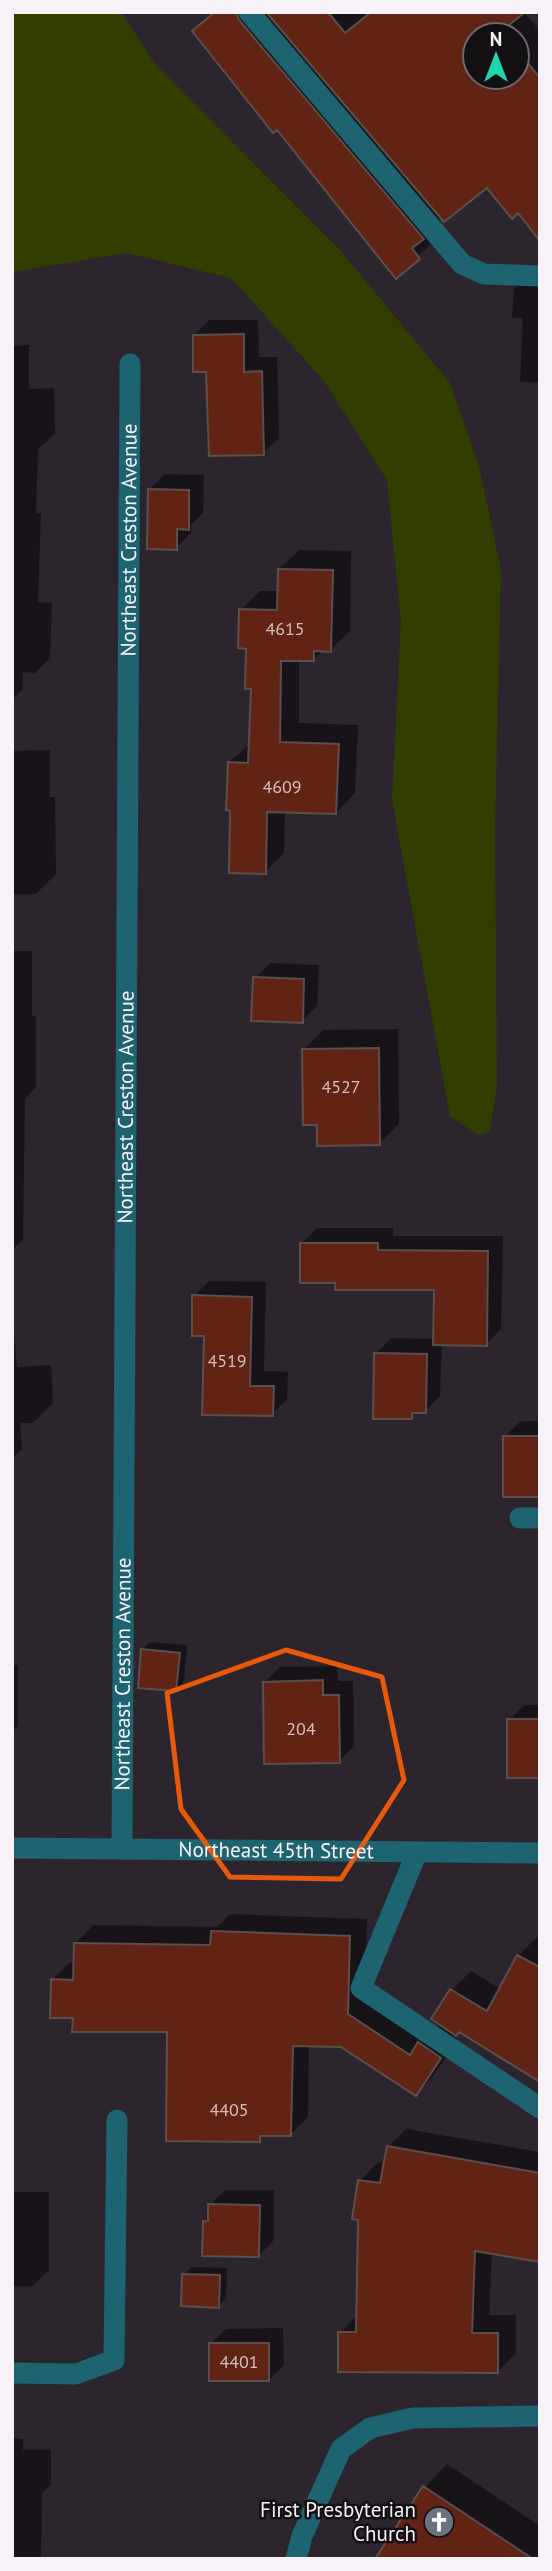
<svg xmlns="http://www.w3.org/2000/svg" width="552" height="2571" viewBox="0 0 552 2571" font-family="'PT Sans',sans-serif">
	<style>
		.green { fill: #323d00 }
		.shadow { fill: #0007; fill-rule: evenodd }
		.building { fill: #612313; stroke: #5b4f4b; stroke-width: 2 }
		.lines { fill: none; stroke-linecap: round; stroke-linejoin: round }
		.lane { stroke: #1e6370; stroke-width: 21 }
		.street { stroke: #1e6370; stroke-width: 21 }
		.marked { fill: none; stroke: #e8590c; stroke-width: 5; stroke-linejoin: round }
		.labels { text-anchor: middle; stroke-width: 5; stroke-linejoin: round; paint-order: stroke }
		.number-label { font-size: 18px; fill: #d2bebe }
		.street-label { font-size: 21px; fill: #f7f2f7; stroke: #131013 }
		.poi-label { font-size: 21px; fill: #f7f2f7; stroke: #131013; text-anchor: end }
	</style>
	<rect width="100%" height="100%" fill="#2d252d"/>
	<path class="green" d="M12,12H121L155,64L341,251L450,383L479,466L501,570L495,830L497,1085L490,1132L478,1135L450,1116L392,800L401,620L387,480L324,381L231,278L126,253L12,272Z"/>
	<path class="shadow" d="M213,12H524L540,31V237L518,211L487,186L442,218L433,227L440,236L397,276L277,128L194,32ZM475,35H517V77H475Z
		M529,274H540V400V382H520L523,318H512L514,289Z
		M209,320H258L259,357H277L279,438L263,453L194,335Z
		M29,345V389L54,388L55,434L38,449L36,513H41L38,602L52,603L50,658L35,673L23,672L22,690L12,700V346Z
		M165,474L204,475L203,513L191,525V533L176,548L149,490Z
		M299,550L351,551L350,631L330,650H323L313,660H299V723L358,725L355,793L336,813L285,811L284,853L265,872L232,809L229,762L251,743L253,687L241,610L260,591H279V569Z
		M50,750V797H55L56,874L36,894H12V751Z
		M12,951H32V1016H36V1087L25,1099L23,1239L12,1250Z
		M270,963L319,965L317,1006L302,1021L255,978Z
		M398,1029L399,1124L379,1143L319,1123L303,1050L323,1030Z
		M317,1228H393V1236H503L501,1329L486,1344L442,1343L440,1396L425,1411H418L411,1418L376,1354L391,1338L435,1339L436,1288L337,1281L302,1243Z
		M209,1281L266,1282L264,1371L288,1372L287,1399L272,1414L206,1335L194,1296Z
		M12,1309L17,1367L51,1365L53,1403L33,1423H20L22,1449L12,1459Z
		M521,1421H540V1495L504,1437Z
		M150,1642L187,1645L184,1681L176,1689L142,1650Z
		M12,1665H18V1726L12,1732Z
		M337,1666L338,1681H353L354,1746L339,1761L265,1682L280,1667Z
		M524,1705H540V1778L527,1779L509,1720Z
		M230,1914L367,1919L365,1996L426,2036L439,2023L434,2019L452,1990L471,1971L501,1989L518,1956L537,1937L540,1938V2080L459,2030L453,2036L458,2039L433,2076L416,2094L342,2045H309L308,2117L290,2135L265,2134L259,2140L169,2031L75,2017L52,1980L70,1962H75L76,1943L93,1925L217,1927Z
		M406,2129L540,2152V2261L492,2252L489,2315H516V2353L498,2371L340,2333L358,2314L360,2181L378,2162L385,2164L388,2147Z
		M225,2190H274V2240L259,2255L204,2221L210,2216V2205Z
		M12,2192H49V2270L33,2286H12Z
		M192,2267L227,2268L226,2298L218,2306L184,2275Z
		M283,2328L284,2365L269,2380L210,2344L226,2329Z
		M12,2438L23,2439V2450H51V2484L42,2493L41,2559H12Z
		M447,2464L540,2526V2559H377L425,2487Z"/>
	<path class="building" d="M215,12H236L239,20L424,239L412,248L420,259L396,279L277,130L273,133L192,31Z
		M266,12H328L345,33L371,12H525L502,31L505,35H475V77H517V50L540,78V241L518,213L512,219L487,188L444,222Z
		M244,334V372L262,371L264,455L209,456L206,372H193V335Z
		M148,489L189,490V530L177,529V550L147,549Z
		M278,569L333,570L331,652L314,651V661H281L280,742L339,744L336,814L267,812L266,874L229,873L230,811L226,810L228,762L248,763L251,689H245L246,649L238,648L239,609L277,610Z
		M253,977L304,979L303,1023L251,1021Z
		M379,1048L380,1145L317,1146V1125H303L302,1049Z
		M300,1243H378V1250L488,1251L487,1346L433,1345L434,1290H335V1283H300Z
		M192,1295L252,1297L250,1386H274L273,1416L202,1415L204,1336H192Z
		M374,1353L427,1354L426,1413H412V1419H373Z
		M503,1436H540V1497H503Z
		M141,1649L180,1653L176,1691L138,1688Z
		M323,1680V1695H339L340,1763L264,1764L263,1682Z
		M507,1719H540V1778H507Z
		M211,1931L350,1936L348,2014L410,2055L418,2042L441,2058L416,2096L341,2047L293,2046L291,2136H260V2142L166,2141L167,2032H72L73,2018H50L51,1979L73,1980L74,1943L210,1945Z
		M517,1955L540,1967V2082L459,2032L456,2036L431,2019L450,1989L487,2011Z
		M387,2146L540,2173V2262L475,2251L472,2333H498V2373L338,2372V2332H356L358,2220L352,2219L358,2180L380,2183Z
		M208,2204L260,2205L259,2257L202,2256L203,2221H208Z
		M182,2274L220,2275L219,2308L181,2306Z
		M209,2343H269V2381H209Z
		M423,2486L533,2559H375Z"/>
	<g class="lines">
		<path class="lane" d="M249,12L462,264L484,274L540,276
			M520,1518H540
			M417,1852L361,1988L540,2108
			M296,2559L302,2536L341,2449L370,2428L413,2418L540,2416"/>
		<g class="street">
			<path id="s1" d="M12,1848L540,1853"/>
			<path id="s2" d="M122,1849L130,364"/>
			<path d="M12,2373L76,2374L114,2360L117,2120"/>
		</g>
	</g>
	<path class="marked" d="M286,1650L382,1677L404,1780L341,1879L230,1877L181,1809L167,1693Z"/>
	<defs>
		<g id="church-disc" transform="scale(1.575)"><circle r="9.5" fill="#6b7280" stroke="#131013"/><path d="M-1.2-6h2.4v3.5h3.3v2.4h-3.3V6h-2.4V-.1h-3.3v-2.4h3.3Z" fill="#fff"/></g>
	</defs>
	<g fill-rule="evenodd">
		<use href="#church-disc" x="439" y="2522"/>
	</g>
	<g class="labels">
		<g class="number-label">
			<text x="285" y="635">4615</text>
			<text x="282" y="793">4609</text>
			<text x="341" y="1093">4527</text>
			<text x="227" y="1367">4519</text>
			<text x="301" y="1735">204</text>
			<text x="229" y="2116">4405</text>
			<text x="239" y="2368">4401</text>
		</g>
		<g class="street-label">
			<text dy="7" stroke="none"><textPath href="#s2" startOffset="1309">Northeast Creston Avenue</textPath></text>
			<text dy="7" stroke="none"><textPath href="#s2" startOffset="742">Northeast Creston Avenue</textPath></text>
			<text dy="7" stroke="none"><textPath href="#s2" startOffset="175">Northeast Creston Avenue</textPath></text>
			<text dy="7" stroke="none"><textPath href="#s1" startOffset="264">Northeast 45th Street</textPath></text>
		</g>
		<g class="poi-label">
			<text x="416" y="2517">First Presbyterian<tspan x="416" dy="24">Church</tspan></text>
		</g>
	</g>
	<rect width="552" height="2571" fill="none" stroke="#f7f2f7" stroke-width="28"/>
	<g transform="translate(496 56)"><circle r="33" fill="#131013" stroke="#6e6a6e" stroke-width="2"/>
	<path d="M0-5L12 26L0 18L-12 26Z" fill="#20d5b0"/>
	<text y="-10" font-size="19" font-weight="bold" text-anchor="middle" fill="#f7f2f7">N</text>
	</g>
</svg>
